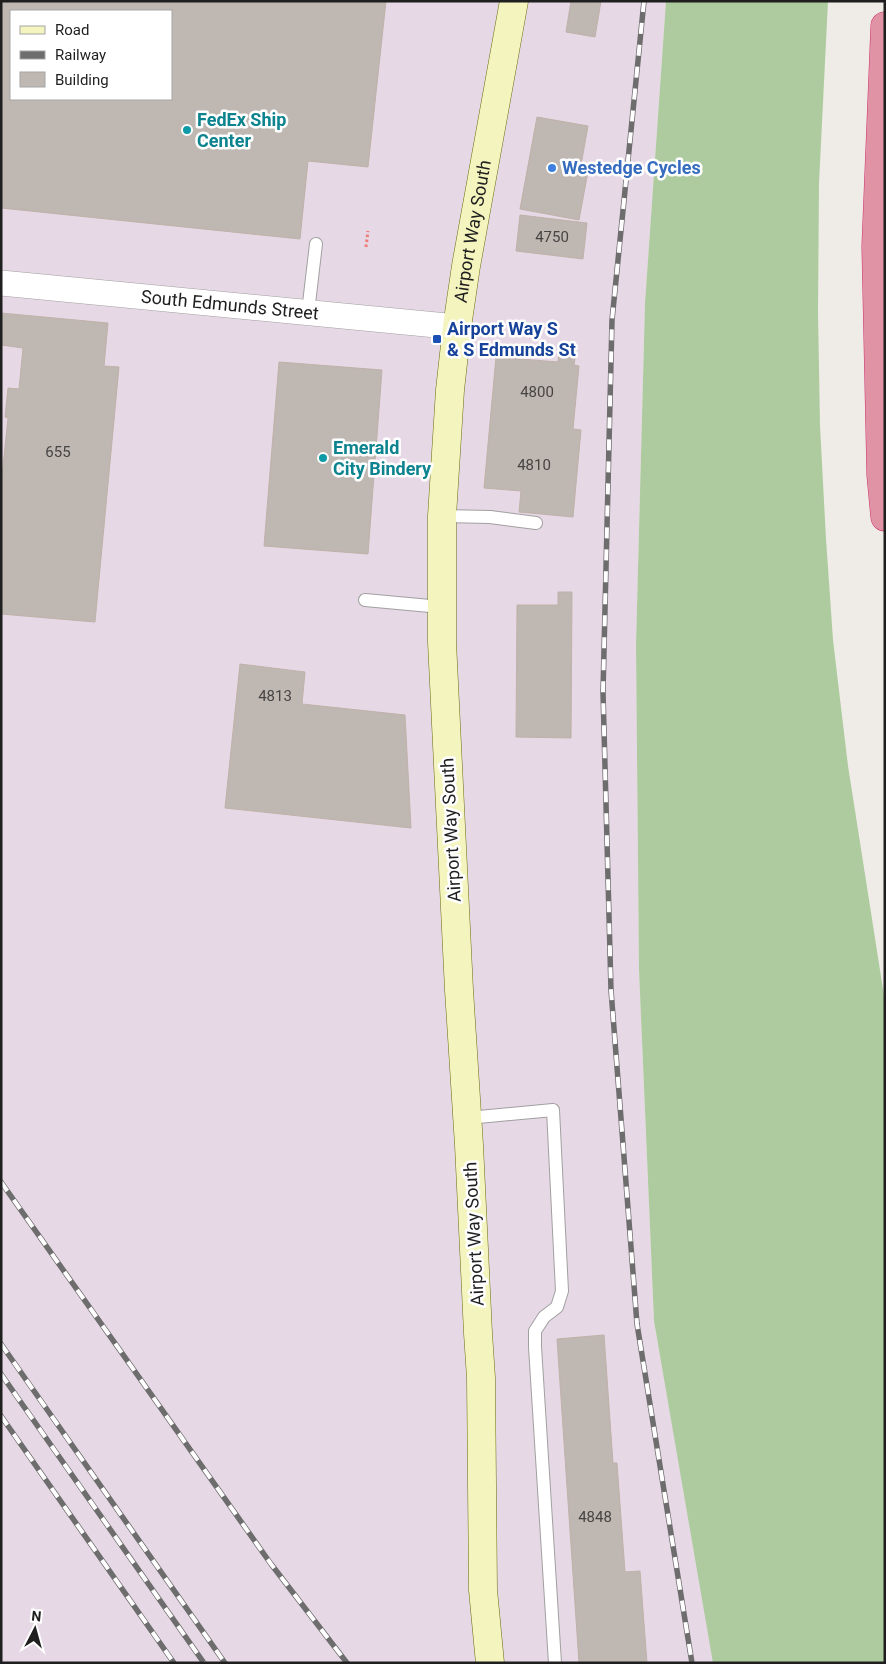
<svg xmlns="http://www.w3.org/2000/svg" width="886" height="1664" viewBox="0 0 886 1664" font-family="Roboto,sans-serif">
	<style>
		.industrial { fill: #e7d8e5; fill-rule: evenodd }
		.forest { fill: #adcb9e }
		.building { fill: #bfb7b2; stroke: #bfb2a9; fill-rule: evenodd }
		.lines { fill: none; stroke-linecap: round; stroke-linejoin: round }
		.service-casing { stroke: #a0a0a0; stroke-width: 14 }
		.minor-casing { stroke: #a0a0a0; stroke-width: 26 }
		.secondary-casing { stroke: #676d0e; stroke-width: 29 }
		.motorway-casing { stroke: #cd336e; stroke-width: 29 }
		.path { stroke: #ee7e77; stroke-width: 3; stroke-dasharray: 2.5 2.5; stroke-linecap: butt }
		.service { stroke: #fff; stroke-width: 12 }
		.minor { stroke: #fff; stroke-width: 25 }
		.secondary { stroke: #f4f4be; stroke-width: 28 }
		.motorway { stroke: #e093a5; stroke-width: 28 }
		.rail-casing { stroke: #6d6d6d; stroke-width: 5.5 }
		.rail { stroke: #fff; stroke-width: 4; stroke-dasharray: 11; stroke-linecap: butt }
		.culture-dot { fill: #0f9aa8; stroke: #fff; stroke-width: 2 }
		.shop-dot { fill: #3f7fe0; stroke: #fff; stroke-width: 2 }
		.transit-dot { fill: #1a4fb4; stroke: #fff; stroke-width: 2 }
		.labels { text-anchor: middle; stroke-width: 5; stroke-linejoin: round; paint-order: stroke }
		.number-label { font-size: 15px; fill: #474544 }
		.culture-label { font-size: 18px; font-weight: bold; fill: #0d838f; stroke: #fff; text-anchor: start }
		.shop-label { font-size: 18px; font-weight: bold; fill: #366cbe; stroke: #fff; text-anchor: start }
		.street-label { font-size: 18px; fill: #1f1f1f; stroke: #fff }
		.transit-label { font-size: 18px; font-weight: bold; fill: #164399; stroke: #fff; text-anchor: start }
	</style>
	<rect width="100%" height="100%" fill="#efebe6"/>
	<path class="industrial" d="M1,1H666L645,303L636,645L639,970L654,1321L714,1663H1ZM11,11H171V99H11Z"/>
	<path class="forest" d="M666,1H828L819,183L818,312L820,426L826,539L833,640L848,766L885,1002V1663H713L654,1321L639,970L636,645L645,303Z"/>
	<path class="building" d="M1,1H386L368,167L308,161L300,239L1,208ZM11,11H171V99H11Z
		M571,1H601L595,37L566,32Z
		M537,117L588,126L581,165L589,166L579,220L520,209Z
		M520,215L587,223L583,259L516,251Z
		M1,313L108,323L104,366L119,367L95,622L1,614V486L8,418L5,417L8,388L19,389L23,348L1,345Z
		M559,350L576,352L574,365L579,366L573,429L581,430L573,517L519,512L521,491L484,488L496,357L558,362Z
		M279,362L382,370L368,554L264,546Z
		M558,592H572L571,738L516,737L517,605H558Z
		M240,664L305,672L302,704L405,715L411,828L225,808Z
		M604,1335L613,1463H617L625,1572L640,1571L647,1663H579L557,1339Z"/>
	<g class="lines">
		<g class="service-casing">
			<path id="service" d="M308,312L316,244
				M442,516L490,517L536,523
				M365,600L441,607
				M468,1118L553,1110L562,1291L557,1307L544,1317L535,1331V1347L555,1663"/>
		</g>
		<g class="minor-casing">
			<g id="minor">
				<path id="s1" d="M1,283L457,327"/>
			</g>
		</g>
		<g class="secondary-casing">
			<g id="secondary">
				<path id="s2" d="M490,1663L483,1590L481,1378L478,1333L469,1145L459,990L442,642V516L450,390L457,327L466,266L514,1"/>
			</g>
		</g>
		<g class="motorway-casing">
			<path id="motorway" d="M885,26L876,246L881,475L885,517"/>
		</g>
		<path class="path" d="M366,247L368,231"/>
		<use href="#service" class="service"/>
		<use href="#minor" class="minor"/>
		<use href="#secondary" class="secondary"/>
		<use href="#motorway" class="motorway"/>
		<g class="rail-casing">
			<path id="rail" d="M644,1L612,320L603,692L611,990L637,1324L692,1663
				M1,1182L271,1564L347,1663
				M1,1344L225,1663
				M1,1374L204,1663
				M1,1416L174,1663"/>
		</g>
		<use href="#rail" class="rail"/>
	</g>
	<g class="culture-dot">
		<circle cx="187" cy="130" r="5"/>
		<circle cx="323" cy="458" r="5"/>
	</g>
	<circle class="shop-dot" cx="552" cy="168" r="5"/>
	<rect class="transit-dot" x="432" y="334" width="10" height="10" rx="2.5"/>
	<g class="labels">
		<g class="number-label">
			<text x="552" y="242">4750</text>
			<text x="537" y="397">4800</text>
			<text x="58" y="457">655</text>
			<text x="534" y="470">4810</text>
			<text x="275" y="701">4813</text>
			<text x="595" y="1522">4848</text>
		</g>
		<g class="culture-label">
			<text x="197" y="126">FedEx Ship<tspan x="197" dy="21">Center</tspan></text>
			<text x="333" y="454">Emerald<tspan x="333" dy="21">City Bindery</tspan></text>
		</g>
		<g class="shop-label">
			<text x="562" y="174">Westedge Cycles</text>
		</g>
		<g class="street-label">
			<text dy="6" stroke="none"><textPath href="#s2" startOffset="1435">Airport Way South</textPath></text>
			<text dy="6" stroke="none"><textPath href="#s1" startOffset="230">South Edmunds Street</textPath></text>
			<text transform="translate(451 830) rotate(-93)" y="6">Airport Way South</text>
			<text transform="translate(474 1234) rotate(-93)" y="6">Airport Way South</text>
		</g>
		<g class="transit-label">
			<text x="447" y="335">Airport Way S<tspan x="447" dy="21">&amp; S Edmunds St</tspan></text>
		</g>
	</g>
	<rect width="886" height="1664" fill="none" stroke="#1f1f1f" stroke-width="5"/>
	<rect x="10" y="10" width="162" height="90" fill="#ffffff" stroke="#a5a5a5"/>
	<rect x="20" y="26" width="25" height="8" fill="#f4f4be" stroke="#a5a5a5"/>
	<text x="55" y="35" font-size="15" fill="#1f1f1f">Road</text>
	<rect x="20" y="51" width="25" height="8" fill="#6d6d6d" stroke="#a5a5a5"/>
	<text x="55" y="60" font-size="15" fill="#1f1f1f">Railway</text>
	<rect x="20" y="72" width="25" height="15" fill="#bfb7b2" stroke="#a5a5a5"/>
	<text x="55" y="85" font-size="15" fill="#1f1f1f">Building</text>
	<g transform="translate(35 1629) rotate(6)" stroke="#ffffff" stroke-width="4" paint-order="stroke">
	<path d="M0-4L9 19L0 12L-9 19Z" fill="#1f1f1f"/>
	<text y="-8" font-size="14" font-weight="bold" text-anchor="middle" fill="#1f1f1f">N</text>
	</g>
</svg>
